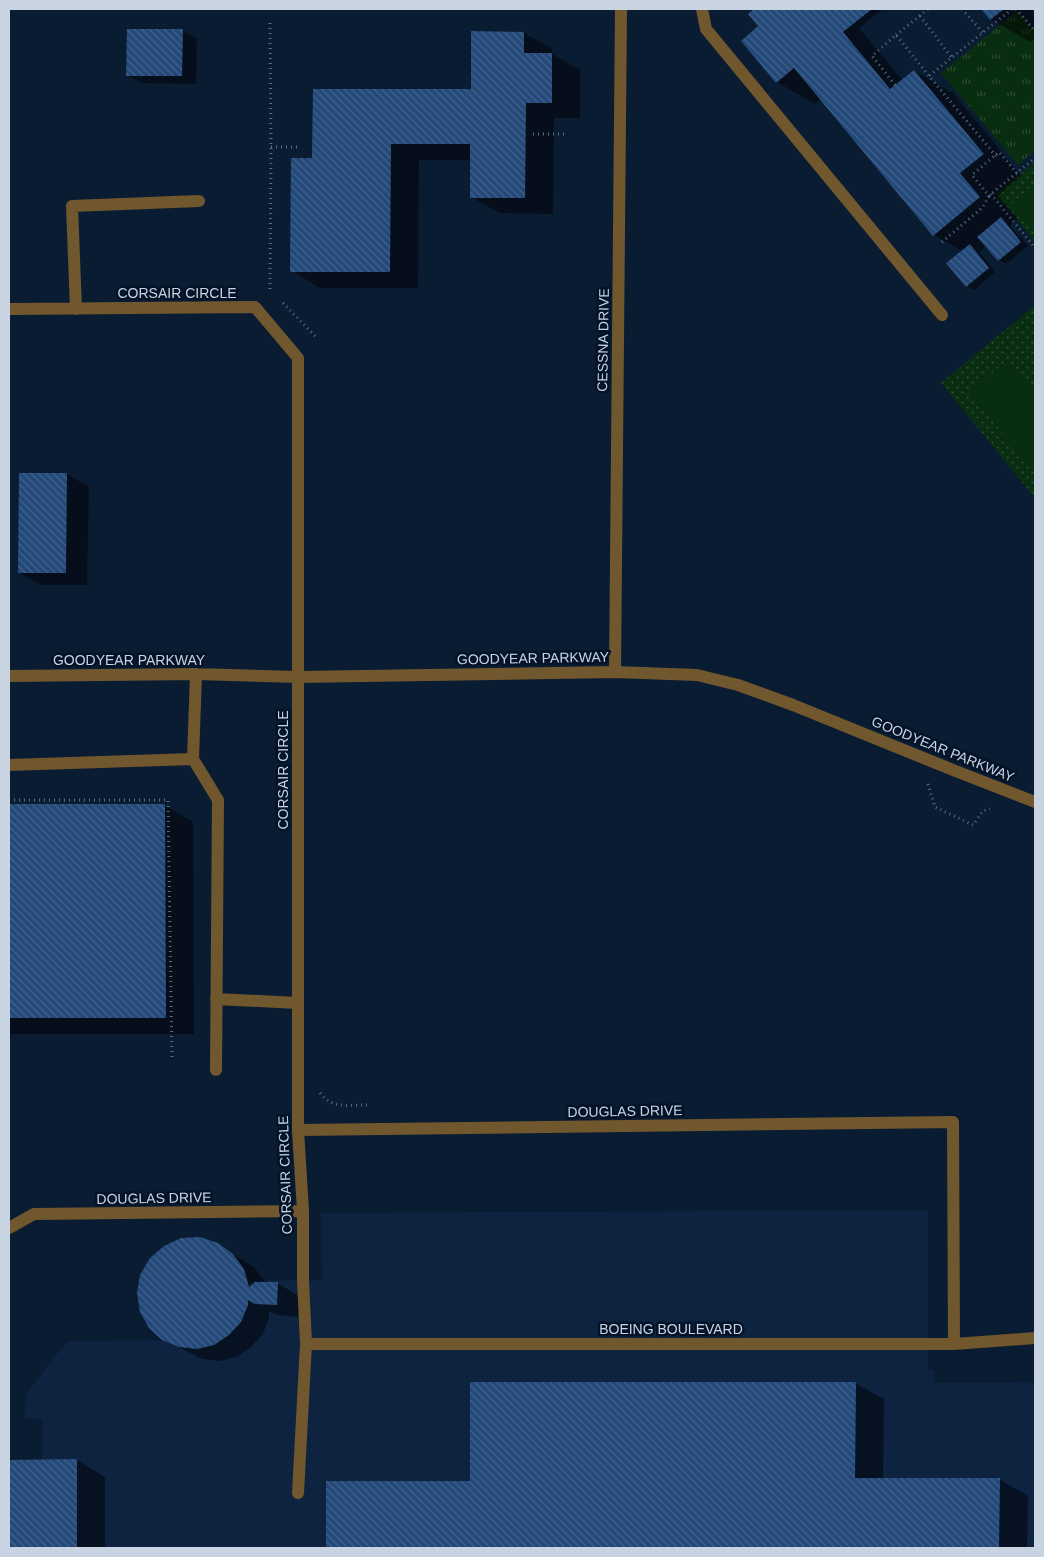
<svg xmlns="http://www.w3.org/2000/svg" width="1044" height="1557" viewBox="0 0 1044 1557" font-family="Helvetica,sans-serif">
	<style>
		.built { fill: #0d233f }
		.grass { fill: url(#grass-tufts) }
		.park { fill: url(#park-dots) }
		.garden { fill: #092d10 }
		.shadow { fill: #0007 }
		.building { fill: url(#building-back-hatch) }
		.lines { fill: none; stroke-linecap: round; stroke-linejoin: round }
		.path { stroke: #5d6c7f; stroke-width: 3; stroke-dasharray: 1 4; stroke-linecap: butt }
		.minor { stroke: #71572d; stroke-width: 12 }
		.labels { text-anchor: middle; stroke-width: 5; stroke-linejoin: round; paint-order: stroke }
		.street-label { font-size: 14px; fill: #c9d4e3; stroke: #031328 }
	</style>
	<defs>
		<pattern id="grass-tufts" width="24" height="20" patternUnits="userSpaceOnUse" patternTransform="scale(1.25)"><rect width="24" height="20" fill="#092d10"/><path d="M3 7l-1-3M5 7V3M7 7l1-3M15 17l-1-3M17 17v-4M19 17l1-3" fill="none" stroke="#2c4b33"/></pattern>
		<pattern id="park-dots" width="8" height="8" patternUnits="userSpaceOnUse" patternTransform="scale(1.25)"><rect width="8" height="8" fill="#092d10"/><path d="M2 2h.1M6 6h.1" fill="none" stroke="#2c4b33" stroke-width="1.8" stroke-linecap="round"/></pattern>
		<pattern id="building-back-hatch" width="6" height="6" patternUnits="userSpaceOnUse" patternTransform="scale(1.25)"><rect width="6" height="6" fill="#234979"/><path d="M-1 5l2 2M0 0l6 6M5-1l2 2" fill="none" stroke="#42628c"/></pattern>
	</defs>
	<rect width="100%" height="100%" fill="#0a1c32"/>
	<path class="built" d="M928,1210V1369L934,1371V1383L1035,1382V1548H9V1488L41,1487L43,1419L24,1418L26,1394L67,1341L183,1340L241,1281L322,1280L321,1213Z"/>
	<path class="grass" d="M1017,11L1035,33V151L1018,165L941,73Z"/>
	<path class="park" d="M1035,162V242L996,194Z
		M1035,305V498L941,383Z"/>
	<path class="garden" d="M1035,184V234L1011,204Z
		M1007,361L1035,394V472L969,392Z"/>
	<path class="shadow" d="M756,9H883L859,28L903,81L914,71L953,93L1021,176L998,196L1018,219L1010,226L1028,246L1006,264L999,260L986,246L979,252L995,272L974,290L967,286L962,251L934,235L821,99L815,104L777,82L760,27L750,14Z
		M982,9H1035V37L1030,42L991,19Z
		M182,30L197,39L196,84L142,83L127,75Z
		M524,33L552,49V54L580,70V118H554L553,214L500,213L471,197L472,160H419L418,288H320L292,271L313,159L472,91Z
		M67,474L89,487L87,585H41L19,572Z
		M164,805L193,822L194,1034H9V806Z
		M217,1244L255,1268L266,1283H277L299,1296V1317L278,1315L269,1311V1318L263,1334L251,1347L236,1357L219,1361L202,1359L163,1339Z
		M855,1383L884,1399L883,1480L999,1479L1028,1496L1027,1548H327L328,1482H471Z
		M77,1460L105,1477V1548H9V1461Z"/>
	<path class="building" d="M754,9H872L843,32L890,89L914,70L984,154L960,173L980,197L933,236L794,68L776,83L741,41L758,26L748,14Z
		M981,9H1004L990,20Z
		M127,29H183L182,76H126Z
		M471,31L524,32V53H552V103H526L525,198H470V144H391L390,272H290L291,158H312L313,89H471Z
		M1001,217L1021,242L998,261L977,237Z
		M970,244L989,268L966,287L946,263Z
		M19,473H67L66,573H18Z
		M9,804H165L166,1018H9Z
		M200,1237L218,1243L233,1254L244,1269L249,1287L255,1282H278L277,1305L255,1304L248,1300V1305L241,1322L229,1335L214,1345L197,1349L179,1347L162,1340L149,1328L140,1312L137,1293L140,1275L150,1258L164,1246L181,1238Z
		M470,1382H856L855,1478H1000L999,1548H326V1481H470Z
		M77,1459V1548H9V1460Z"/>
	<g class="lines">
		<path class="path" d="M962,9L983,33
			M1016,9L1035,31
			M920,16L952,58
			M270,23L271,147L270,290
			M896,35L928,9
			M895,85L872,56L896,35L929,76
			M533,134H564
			M271,147H300
			M996,156L929,76L1012,9
			M1017,173L999,152L972,175L989,196L991,194L1035,158
			M991,194L1035,248
			M942,242L983,207L989,196
			M283,303L316,337
			M928,784L935,807L973,825L983,811L990,809
			M9,800H168L172,1060
			M320,1093C332,1109 349,1105 367,1105"/>
		<path class="minor" d="M702,9L706,29L942,315
			M9,309L255,307L298,358V1130L303,1211V1280L306,1344L298,1493
			M76,309L72,206L199,201
			M615,672L621,9
			M9,676L196,674L298,677L615,672L697,675L738,685L793,705L953,770L1035,802
			M193,759L196,674
			M9,765L193,759L218,800L216,1070
			M216,999L298,1003
			M298,1130L953,1122L954,1344
			M9,1228L34,1214L303,1211
			M306,1344H954L1035,1338"/>
	</g>
	<g class="labels">
		<g class="street-label">
			<text x="177" y="298">CORSAIR CIRCLE</text>
			<text transform="translate(603 340) rotate(-89)" y="5">CESSNA DRIVE</text>
			<text transform="translate(533 658) rotate(-1)" y="5">GOODYEAR PARKWAY</text>
			<text x="129" y="665">GOODYEAR PARKWAY</text>
			<text transform="translate(943 749) rotate(22)" y="5">GOODYEAR PARKWAY</text>
			<text transform="translate(283 770) rotate(-90)" y="5">CORSAIR CIRCLE</text>
			<text transform="translate(625 1111) rotate(-1)" y="5">DOUGLAS DRIVE</text>
			<text transform="translate(285 1175) rotate(-92)" y="5">CORSAIR CIRCLE</text>
			<text transform="translate(154 1198) rotate(-1)" y="5">DOUGLAS DRIVE</text>
			<text x="671" y="1334">BOEING BOULEVARD</text>
		</g>
	</g>
	<rect width="1044" height="1557" fill="none" stroke="#c9d4e3" stroke-width="20"/>
</svg>
